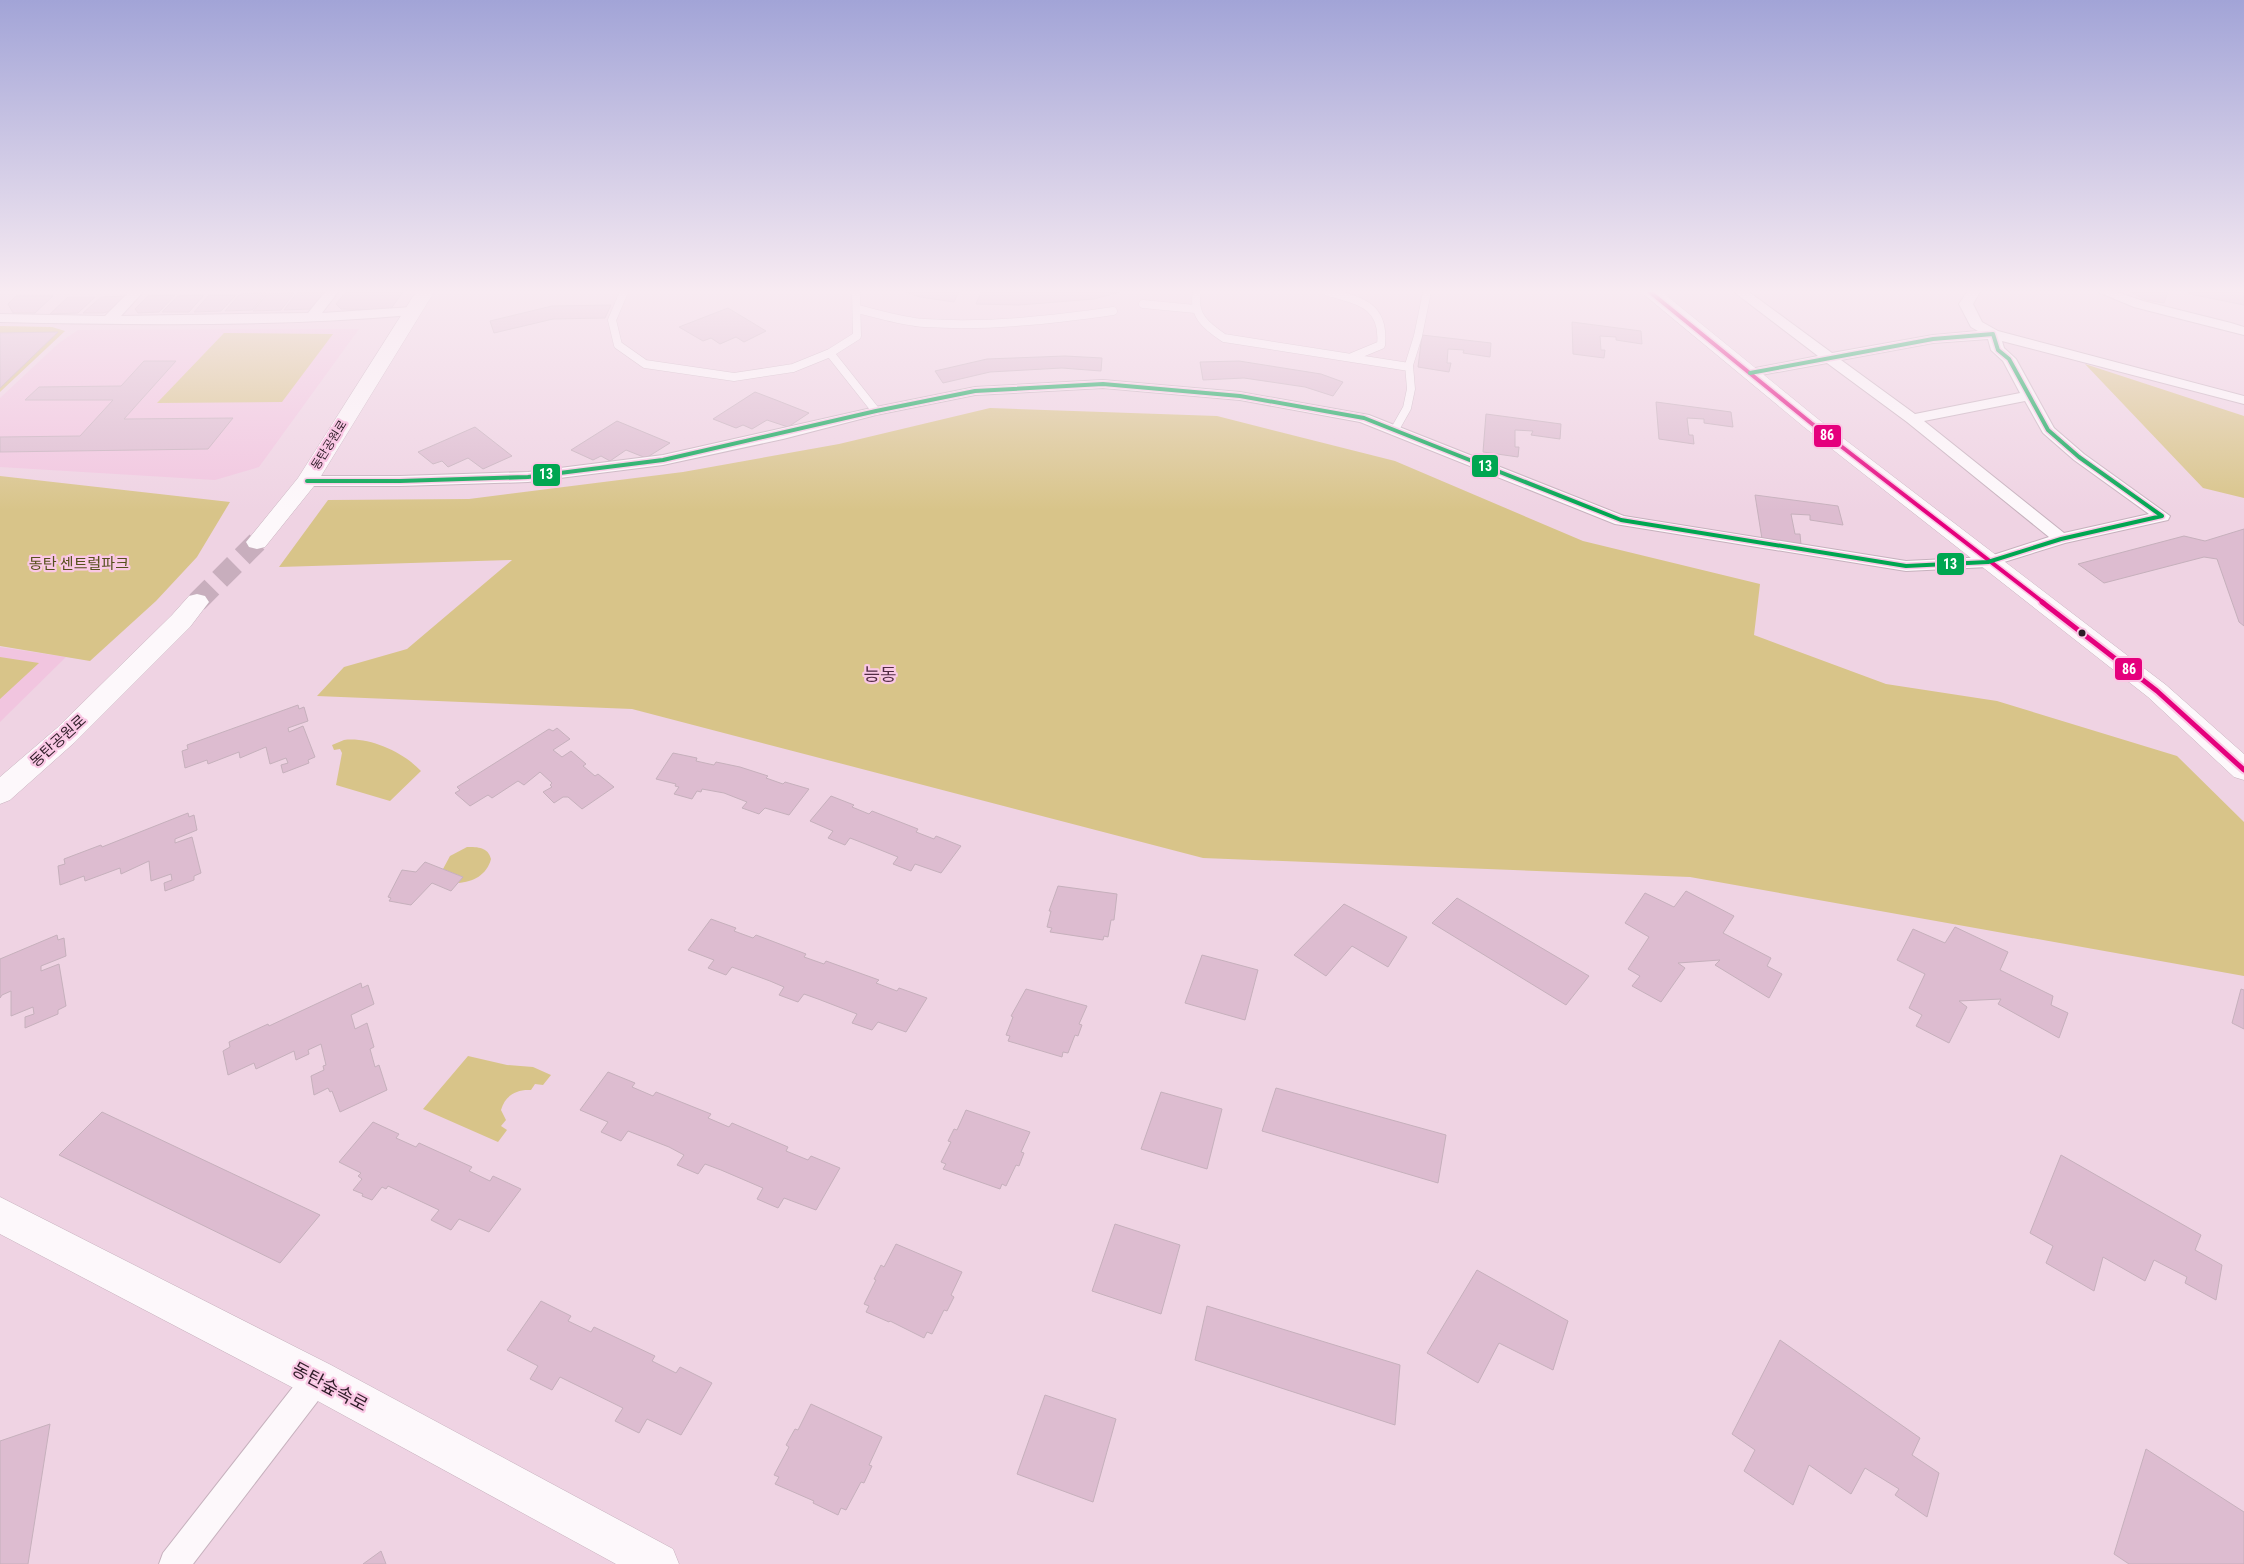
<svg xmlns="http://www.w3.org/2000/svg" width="2244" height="1564" viewBox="0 0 2244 1564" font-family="'Roboto Condensed','Noto Sans KR',sans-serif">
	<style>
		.built { fill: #f1c5df }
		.green { fill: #d8c489 }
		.building { fill: #ddbcd0; stroke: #c6b0bc }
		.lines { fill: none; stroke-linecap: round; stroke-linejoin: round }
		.secondary-tunnel { stroke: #c8aebd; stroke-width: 21; stroke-dasharray: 21 11; stroke-linecap: butt }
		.lane-casing { stroke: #c6b1bd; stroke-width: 9 }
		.street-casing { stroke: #c6b1bd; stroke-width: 2 }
		.secondary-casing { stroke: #c6b1bd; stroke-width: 1 }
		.lane { stroke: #fdf8fb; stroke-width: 8 }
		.street { fill: #fdf8fb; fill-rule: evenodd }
		.secondary { fill: #fdf8fb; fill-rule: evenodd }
		.bus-1-far1-casing { stroke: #fac8e5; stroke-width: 7 }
		.bus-1-casing { stroke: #fac8e5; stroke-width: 9 }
		.bus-2-casing { stroke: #fac8e5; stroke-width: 7 }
		.bus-1-far1 { stroke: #e5007d; stroke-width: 4 }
		.bus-1 { stroke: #e5007d; stroke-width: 5 }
		.bus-2 { stroke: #00a651; stroke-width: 4 }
		.bus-dot { fill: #2e1c27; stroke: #fac8e5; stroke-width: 2 }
		.labels { text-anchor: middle; stroke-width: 4.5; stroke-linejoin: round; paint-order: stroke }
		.far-street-label { font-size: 12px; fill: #2e1c27; stroke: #fac8e5 }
		.park-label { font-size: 15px; fill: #56501d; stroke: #fac8e5 }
		.street-label { font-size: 15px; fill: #2e1c27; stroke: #fac8e5 }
		.quarter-label { font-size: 18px; fill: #512a43; stroke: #fac8e5 }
		.near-street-label { font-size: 18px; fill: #2e1c27; stroke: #fac8e5 }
		.line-badge { stroke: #fac8e5; stroke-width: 2 }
		.badge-label { font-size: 14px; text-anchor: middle; font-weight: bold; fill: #fff }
	</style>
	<rect width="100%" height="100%" fill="#efd3e3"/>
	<path class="built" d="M359,329L259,467L215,480L0,467V398L59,343L78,330Z
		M0,647L66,657L0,722Z"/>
	<path class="green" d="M0,326L52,327L65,331L0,392Z
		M224,333L333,334L282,402L157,403Z
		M2085,364L2244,416V498L2203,488Z
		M990,408L1217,416L1395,461L1583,541L1760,584L1754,635L1886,684L1997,701L2177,756L2244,822V976L1690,877L1203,858L632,709L317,696L344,667L407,649L512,560L279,567L328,500L469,499L683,472L839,444Z
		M0,476L230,502L197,557L156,601L90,661L0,646Z
		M0,657L39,663L0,699Z
		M344,740C370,737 403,752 421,771L390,801L336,785L342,753L340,749L334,750L332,745Z
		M467,847C478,847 488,847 491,859C487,875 473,882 458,883L463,877L443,869L450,856Z
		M468,1056L507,1065L533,1067L551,1075L543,1085L535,1084L531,1090C516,1089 505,1096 501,1110L506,1120L501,1126L507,1130L498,1142L423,1109Z"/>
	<path class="building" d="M346,292H403L390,310L341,309L336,304Z
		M905,292H959L954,302L920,297Z
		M981,292H1120L1094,299L1019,305L976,304Z
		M2130,292H2168L2164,303L2146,300Z
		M2187,292H2244V305L2190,294Z
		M266,293L252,310L225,311L240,294Z
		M294,293L281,310L253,311L267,294Z
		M297,293H324L311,309L284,310Z
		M175,295L159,312L138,313L135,309L148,296Z
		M204,295L189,312H162L178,296Z
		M209,295H236L221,311L194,312Z
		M16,296H53L35,313H13L8,304Z
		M127,296L113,310L103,313H83L101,297Z
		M68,297H95L78,313L50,314Z
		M611,305L605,318L553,319L494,333L490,321L552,306Z
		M728,308L766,331L744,342L736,337L720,344L711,338L703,341L679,327Z
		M1572,322L1641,331L1642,344L1616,340V337L1600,336L1601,350H1605L1604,358L1573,354Z
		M58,332L0,388V333Z
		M1422,335L1491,343L1490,357L1463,353L1464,350L1448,349L1447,363H1451L1449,372L1418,367Z
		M1065,356L1102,358L1101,371L1062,368L990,372L943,383L935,371L987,359Z
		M144,361H176L124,419L233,418L208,449L0,452V437L80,436L113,400H25L39,387L121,386Z
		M1239,361L1321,374L1343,382L1333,396L1305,387L1244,378L1203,380L1200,362Z
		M755,392L776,400L809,413L788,427L767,420L752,429L743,425L736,428L713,419Z
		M1656,402L1731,412L1733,427L1704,423V419L1687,418L1689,435H1693L1694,444L1659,439Z
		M1486,414L1561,424L1560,439L1531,435L1533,431L1515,430V447H1519L1518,457L1483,452Z
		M617,421L670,443L646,458L626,450L610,461L601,456L593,460L571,450Z
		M475,427L512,456L483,469L468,458L448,467L442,461L433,464L418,452Z
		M1755,495L1838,506L1843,525L1810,520V515L1791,514L1795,534H1800L1801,545L1762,539Z
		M2244,529V626L2239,622L2217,559L2204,557L2104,583L2078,564L2184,536L2205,541Z
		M298,705L299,709L304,707L308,721L288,728L289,732L303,726L315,757L308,760L309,763L283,773L281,765L288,763L286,758L270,764L266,747L240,758L239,752L208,764L207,760L185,768L182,751L188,749L187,745Z
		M557,728L570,739L553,750L562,757L571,751L586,764L583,766L595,776L598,774L614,787L582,809L568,797H563L554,803L543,792L552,787L550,785L552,783L540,772L524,785L518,781L492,798L488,795L470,806L455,793L460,790L457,787L549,729L553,731Z
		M673,753L697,758L696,761L714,765L716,762L740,767L768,776L766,778L783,784L785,782L809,789L789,815L765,808L759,814L742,808L747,802L724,793L702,789L701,792L697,791L692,799L674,794L679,787L675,786L676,784L656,779Z
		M831,796L854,805L852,807L869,814L872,811L918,829L916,832L934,839L936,836L961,846L941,873L915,864L911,871L893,864L898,857L863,843L850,838L845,845L828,838L833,831L810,821Z
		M188,813L189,817L194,815L197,830L175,839V843L192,837L201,873L194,876V880L165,891L164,883L172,880L171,874L151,881L149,861L121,874L120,868L85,881L84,876L60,885L58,866L65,864L64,859L101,845L102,847Z
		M425,862L463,877L451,891L432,883L411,905L389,901L391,898L388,897L402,870L416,872Z
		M1058,886L1117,894L1114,920H1111L1108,937L1104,936L1103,940L1050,932L1052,928L1047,927L1051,911H1049Z
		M1686,891L1734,916L1723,933L1771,958L1767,966L1782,974L1769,998L1715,965L1720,960L1678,963L1685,968L1661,1002L1632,986L1640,976L1628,969L1649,937L1625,923L1645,893L1674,907Z
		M1457,898L1589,976L1566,1005L1432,923Z
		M1344,904L1407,937L1388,967L1352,946L1326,976L1294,955Z
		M711,919L736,928L734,931L753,938L756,935L806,954L804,957L824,964L826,961L879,980L876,983L897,991L899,988L927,998L906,1032L878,1022L872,1030L852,1023L857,1014L818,999L804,994L798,1002L779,995L784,987L770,981L732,967L726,975L708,968L714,960L688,950Z
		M1955,927L2008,952L2000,970L2053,996L2051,1005L2068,1013L2059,1038L1998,1004L2001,999L1959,1001L1967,1007L1949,1043L1916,1026L1922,1015L1909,1008L1925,974L1897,960L1913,929L1945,943Z
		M57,935L58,940L64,938L66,956L41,966V971L59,964L66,1006L58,1010V1014L25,1028V1017L34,1014L33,1007L11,1016V991L2,995L0,998V959Z
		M1202,955L1258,970L1245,1020L1185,1003Z
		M361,983L362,988L368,985L374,1004L351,1015L355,1029L367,1023L374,1047L370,1049L375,1067L379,1065L387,1090L340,1112L332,1091L330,1092L328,1088L314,1095L311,1076L324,1070L323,1066L326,1065L321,1044L308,1050L309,1054L296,1060L294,1051L256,1069L254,1063L228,1075L223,1051L230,1047L229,1042L268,1024L269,1026Z
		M1026,989L1087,1006L1079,1024L1082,1025L1078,1036L1075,1035L1068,1053L1063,1052L1062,1057L1008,1041L1010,1036L1006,1035L1013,1017L1011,1016Z
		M2241,989L2244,990V1029L2232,1023Z
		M608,1072L635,1083L632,1087L653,1096L656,1092L711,1114L708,1118L729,1127L732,1123L788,1147L786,1151L808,1160L811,1156L840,1168L816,1210L784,1198L778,1208L757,1199L763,1188L721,1170L705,1164L698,1174L677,1165L684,1155L669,1147L628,1131L621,1141L601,1132L608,1122L580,1110Z
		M1276,1088L1446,1135L1438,1183L1262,1131Z
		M1161,1092L1222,1109L1207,1169L1141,1149Z
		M966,1110L1030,1132L1021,1152L1024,1153L1019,1166L1016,1165L1006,1186L1002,1184L1000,1189L943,1169L946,1164L941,1162L951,1142L948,1141L954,1129L957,1130Z
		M102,1112L320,1215L280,1263L59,1155Z
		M373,1122L399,1134L396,1138L416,1147L419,1143L472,1167L469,1171L490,1181L493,1176L521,1189L489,1232L459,1219L451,1230L431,1220L439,1210L388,1186L386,1189L382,1187L372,1200L362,1196L363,1194L353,1190L362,1179L358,1176L361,1173L339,1162Z
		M2061,1155L2201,1235L2195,1250L2222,1265L2216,1300L2185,1283L2187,1277L2154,1260L2145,1281L2103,1257L2094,1291L2046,1263L2053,1246L2030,1233Z
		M1115,1224L1180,1245L1161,1314L1092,1291Z
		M896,1244L962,1272L951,1295L954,1297L947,1311L944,1310L932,1334L927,1332L924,1338L890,1321L889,1322L866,1312L869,1306L864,1304L876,1280L874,1279L881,1265L884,1267Z
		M1477,1270L1568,1321L1553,1370L1499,1343L1478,1383L1427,1353Z
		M541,1301L571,1316L568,1321L591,1332L594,1327L655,1356L652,1361L676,1373L680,1367L712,1383L681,1435L647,1419L639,1433L615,1421L623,1408L560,1377L552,1390L530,1379L538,1366L507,1350Z
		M1207,1306L1400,1365L1395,1425L1195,1360Z
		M1780,1340L1920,1438L1912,1455L1939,1473L1927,1517L1895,1495L1899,1489L1865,1468L1851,1494L1809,1465L1793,1505L1744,1471L1755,1450L1732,1434Z
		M1045,1395L1116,1419L1093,1502L1017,1474Z
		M811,1404L882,1437L869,1465L872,1466L864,1483L861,1482L846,1510L841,1508L838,1515L813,1503L814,1501L775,1484L779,1477L774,1475L789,1447L786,1445L795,1429L798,1430Z
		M50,1424L28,1564H0V1441Z
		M2146,1449L2244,1512V1564H2129L2114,1554Z
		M381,1551L386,1564H363Z"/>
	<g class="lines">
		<path class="secondary-tunnel" d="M197,602L257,542"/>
		<g class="lane-casing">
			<path id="lane" d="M624,292L612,320L618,345L645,364L734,377L793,368L830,353L857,336L856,292
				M1197,292C1192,315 1206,326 1224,338L1409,367
				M1328,292C1360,301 1385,305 1381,345L1352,357
				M1143,304L1195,309
				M857,309C879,314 903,322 925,323C988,327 1050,320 1113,311
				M830,353L876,411
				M1394,431L1407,408L1411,389L1409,365L1418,336L1427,292"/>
		</g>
		<g class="street-casing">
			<path id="street" d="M129,292H143L121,316L308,313L325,292H338L322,313L412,307L419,311L412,315C275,327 137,325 0,322V314L105,316Z
				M1734,292H1749L1832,353L1933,335L1978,331L1971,327L1959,304L1967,292H1980L1973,304L1982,322L1998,331L2244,396V404L2002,341L2004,348L2016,359L2054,428L2084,454L2170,516L2168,520L2065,543L1988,567L1906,571L1615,524L1360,422L1240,400L1103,388L975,395L876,415L783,439L663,465L528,482L400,486H307L301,484L299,481L301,478L307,476H400L528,472L663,455L876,407L975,387L1103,380L1240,392L1369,415L1624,516L1906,561L1987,557L2049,537L1907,422L1827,363L1750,377L1745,376L1743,373L1745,370L1818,356ZM1988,339L1991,350L2003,361L2020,393L1915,414L1841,360L1933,343ZM2025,401L2043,433L2074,460L2149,514L2064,533L1924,421Z
				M2098,292H2117L2143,301L2231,323L2244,327V335L2134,307Z
				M317,1365L327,1369L331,1379L327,1389L193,1564H159L163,1553L307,1369Z"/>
		</g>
		<g class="secondary-casing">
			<path id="secondary" d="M416,292H434L318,481L265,547L257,549L249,547L246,542L298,478Z
				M1641,292H1662L1818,419L2166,685L2244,754V780L2234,777L2148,697L1804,427Z
				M197,594L205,596L209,602L190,627L75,742L10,800L0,804V777L57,728L172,615L189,596Z
				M0,1197L331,1365L673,1549L679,1564H616L303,1393L0,1234Z"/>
		</g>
		<use href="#lane" class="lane"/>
		<use href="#street" class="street"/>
		<use href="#secondary" class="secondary"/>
		<g class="bus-1-far1-casing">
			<path id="bus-1-far1" d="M1650,292L1811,423L2044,603"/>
		</g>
		<g class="bus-1-casing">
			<path id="bus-1" d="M2042,602L2157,691L2244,770"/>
		</g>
		<g class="bus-2-casing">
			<path id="bus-2" d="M307,481H400L528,477L663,460L876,411L975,391L1103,384L1240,396L1364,418L1621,520L1906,566L1988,562L2061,539L2162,516L2079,457L2048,430L2009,359L1998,350L1993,334L1933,339L1750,373"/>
		</g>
		<use href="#bus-1-far1" class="bus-1-far1"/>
		<use href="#bus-1" class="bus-1"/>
		<use href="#bus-2" class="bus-2"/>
	</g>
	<linearGradient id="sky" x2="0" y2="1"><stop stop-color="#a2a4d7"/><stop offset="0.57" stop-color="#f8ebf2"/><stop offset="1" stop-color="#f8ebf2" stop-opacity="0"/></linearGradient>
	<rect width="2244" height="511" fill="url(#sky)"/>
	<circle class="bus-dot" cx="2082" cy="633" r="4.5"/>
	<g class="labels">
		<g class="far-street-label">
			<text transform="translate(329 445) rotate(-58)" y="4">동탄공원로</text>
		</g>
		<g class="park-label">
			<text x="79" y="569">동탄 센트럴파크</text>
		</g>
		<g class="street-label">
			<text transform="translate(58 741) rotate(-42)" y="5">동탄공원로</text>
		</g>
		<g class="quarter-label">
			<text x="880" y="681">능동</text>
		</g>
		<g class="near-street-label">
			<text transform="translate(330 1387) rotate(28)" y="6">동탄숲속로</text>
		</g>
	</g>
	<g class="line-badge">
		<rect x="1813" y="424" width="29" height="24" rx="5" fill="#e5007d"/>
		<rect x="1471" y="454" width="28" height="24" rx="5" fill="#00a651"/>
		<rect x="532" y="463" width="29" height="24" rx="5" fill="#00a651"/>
		<rect x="1936" y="552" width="29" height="24" rx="5" fill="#00a651"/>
		<rect x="2114" y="657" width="29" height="24" rx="5" fill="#e5007d"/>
	</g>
	<g class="badge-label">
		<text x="1827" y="440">86</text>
		<text x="1485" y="471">13</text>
		<text x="546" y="479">13</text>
		<text x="1950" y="569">13</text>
		<text x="2129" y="674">86</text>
	</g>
</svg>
